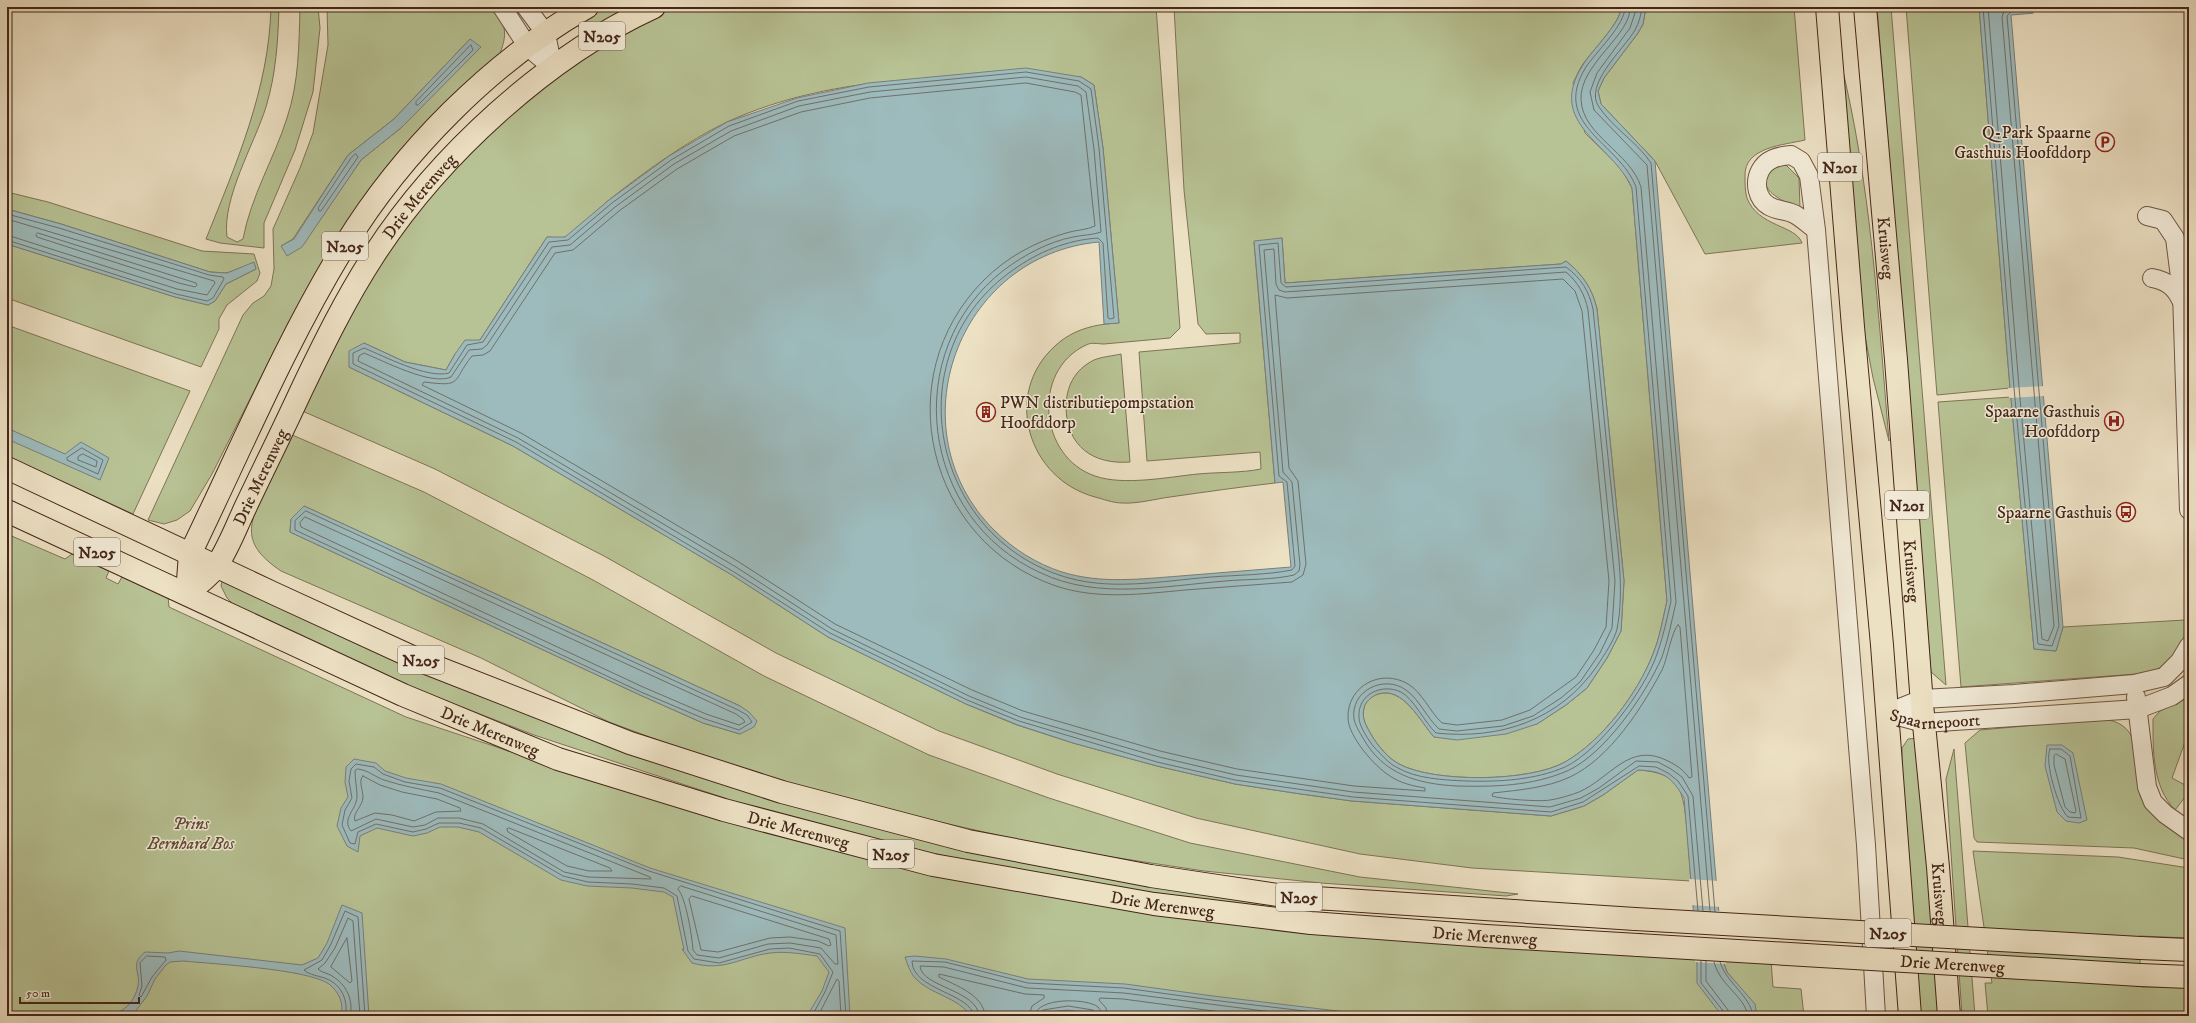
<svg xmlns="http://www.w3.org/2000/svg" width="2196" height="1023" viewBox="0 0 2196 1023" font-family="'IM FELL DW Pica',serif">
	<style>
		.green { fill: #b8c395; stroke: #7e7456; fill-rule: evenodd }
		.water { fill: #9dbbbd; stroke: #7a7f7b }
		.pier { fill: #ede1c4 }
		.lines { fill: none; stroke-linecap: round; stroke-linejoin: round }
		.shore { stroke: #71706a; stroke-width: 1 }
		.street-casing { stroke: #6f5543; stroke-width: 20 }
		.primary-casing { stroke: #452618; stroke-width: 24 }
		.highway-casing { stroke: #452618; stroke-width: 24 }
		.street { stroke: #f3ecd9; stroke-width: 18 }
		.primary { stroke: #ede1c4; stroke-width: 22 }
		.highway { stroke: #ede1c4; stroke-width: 22 }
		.highway-bridge-casing { stroke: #452618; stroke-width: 24; stroke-linecap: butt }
		.highway-bridge { stroke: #ede1c4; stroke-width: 22 }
		.labels { text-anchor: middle; stroke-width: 3; stroke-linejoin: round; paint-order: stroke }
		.shield { fill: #f3ecd9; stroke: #796152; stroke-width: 1 }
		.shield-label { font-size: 16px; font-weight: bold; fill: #452618 }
		.poi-label { font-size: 17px; fill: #452618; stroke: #f3ecd9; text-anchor: end }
		.street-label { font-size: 17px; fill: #452618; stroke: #f3ecd9 }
		.park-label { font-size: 17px; font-style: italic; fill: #624d37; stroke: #f3ecd9 }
	</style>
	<rect width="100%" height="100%" fill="#ede1c4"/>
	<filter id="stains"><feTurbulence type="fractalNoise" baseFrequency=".005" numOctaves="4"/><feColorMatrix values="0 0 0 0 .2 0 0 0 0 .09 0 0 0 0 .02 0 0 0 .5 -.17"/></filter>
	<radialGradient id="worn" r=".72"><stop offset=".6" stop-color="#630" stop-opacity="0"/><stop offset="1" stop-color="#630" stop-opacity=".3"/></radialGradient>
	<path class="green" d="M271,7H279C278,41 276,74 266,107C254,145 222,198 227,237L237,242L243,239C251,196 274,159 287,118C299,82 299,45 300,7H318L320,28L313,92L295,150L264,223V248L220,243L206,239C236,164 269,89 271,7Z
		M327,7H494C506,27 508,33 499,56L326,257L294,312L212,474L190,511L177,520L164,524L148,520L243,315L253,303L264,296L271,286L274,269L273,229L300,168L313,133L328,45ZM470,39L402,127L361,160L302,246H281L293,239L348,155L394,119Z
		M602,7H636L584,36L577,24Z
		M672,7H1156L1180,328L1170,338C1148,340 1126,342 1104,344C1099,344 1091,342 1086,345C1031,371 1039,457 1095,476C1124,486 1168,477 1198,474C1219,472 1241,473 1261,469L1260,452L1147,461L1139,352L1240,343V333L1206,334L1198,324L1184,190L1174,7H1621C1622,21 1592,51 1583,64C1579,70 1576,77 1573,83L1585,133L1621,168L1632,188L1667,601C1663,618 1660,637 1653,654C1638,693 1602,741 1565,762C1530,782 1434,783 1399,764C1389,759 1378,746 1372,736C1367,727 1361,719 1364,708C1365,702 1372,696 1378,694C1403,686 1420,721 1434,737L1537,724L1566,705L1587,688L1607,658L1621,631L1624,581L1597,309C1592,288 1583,275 1566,261L1561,264L1285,283L1282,238L1254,242L1275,483C1240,487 1205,492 1170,497C1155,499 1137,504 1122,503C1113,503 1103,499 1095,497C1028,479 1002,394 1055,346C1073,329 1096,324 1119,323L1103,148L1094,85L1081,77C961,77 839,71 727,122C687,141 643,173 609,200C600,207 572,235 565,237C560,239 552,237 547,237L480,340L455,354L446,370L405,362L364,343L349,367L513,446L732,575L828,637L966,704L1017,725L1073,743L1157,766L1235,784L1301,794L1352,801L1551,816L1584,806L1603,795L1638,770C1682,773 1683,791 1687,829C1688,846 1690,864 1691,881L1472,868L1360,854L1196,818L1057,774L939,731L776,653L604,556L435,469L300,410L359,296L400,229L475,143L541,85L605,42Z
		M1646,7H1794L1805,140C1784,145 1744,147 1745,176C1745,183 1745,192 1747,198C1758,227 1796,225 1802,243L1705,254L1655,161L1601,104L1598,91L1604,78L1638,33L1643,24Z
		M1877,7H1891L1946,685L1931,672Z
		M1906,7H1979L2010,388L1937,395Z
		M1839,55C1871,181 1878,312 1889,441L1873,378L1859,304Z
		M1780,165H1786L1799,178L1800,208C1780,201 1746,184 1780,165Z
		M7,192L48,202L202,251L254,254L260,273L257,281L227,305L219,319V329L201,367L7,298V244L175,297L208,305L215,301L226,284L256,269L254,263L227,273L210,272L61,224L7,209Z
		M7,325L190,391L133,514L7,456Z
		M1121,354L1130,462C1093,465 1067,446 1066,408C1066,387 1074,370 1094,360C1101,357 1112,356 1121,354Z
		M2011,397L2034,649L2056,651L2063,627L2185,620L2184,640L2174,658L2155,671L2136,674L1961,687L1938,402Z
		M290,434L424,492L593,580L764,676L929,755L1049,798L1190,843L1360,877L1518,894L1506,896L1321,883L1204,871L1059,849L887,810L723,764L609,722L481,658L281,571C241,544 248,526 265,487C273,470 282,452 290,434ZM304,506L740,706V734L703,723L640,695L290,532L291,519Z
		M7,534L65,559L72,554L109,571L106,578L118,584L123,575L168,596L169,607L406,717L663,802L921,868L1697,955L1698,982L1737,984L1727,972L1723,961H1771L1773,987L1801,989L1804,1016H7Z
		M223,577L795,802L1346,910H1272L1168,896L1004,870L782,817L534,735L377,674L237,608L227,598L221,586Z
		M2189,696V731L2172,778L2189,787V792L2175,810C2152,786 2153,750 2153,719L2160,711Z
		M2103,719C2138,723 2137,751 2139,780C2140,784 2139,791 2140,795C2145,811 2175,834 2189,841V860L2134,848L1977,842L1974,838L1965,743L1980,730Z
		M1918,738L1939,1016H1921L1902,767V748L1908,739Z
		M1954,749L1975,1016H1962L1946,779Z
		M1973,851L2118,857L2189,868V938L2139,936L2141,987H2189V1016H1988L1985,983H1992Z"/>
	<path class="water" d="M1621,7H1646L1643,24L1638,33L1604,78L1598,91L1601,104L1655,161L1723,961L1727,972L1755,1004L1757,1016H1722L1697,983V955L1684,798C1671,776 1663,771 1638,770L1603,795L1584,806L1551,816L1352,801L1301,794L1235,784L1157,766L1073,743L1018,725L966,704L828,637L732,575L513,446L349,367V351L364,343L405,362L446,370L455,354L465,340H480L547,237H565L609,200L669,156L727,122L797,98L868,83L1026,68L1081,77L1094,85L1103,148L1119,323L1104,324L1099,242C957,255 894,430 994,530C1013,549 1037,564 1062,572C1101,584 1140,579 1180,576C1217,573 1254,570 1291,567L1283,482L1275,483L1254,241L1282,238L1285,283L1561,264L1566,261C1583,275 1592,288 1597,309L1624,581L1621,631L1607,658L1587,688L1566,705L1537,724L1506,734L1457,740L1434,737C1420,721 1403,686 1378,694C1372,696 1365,702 1364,708C1361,719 1367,727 1372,736C1378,746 1389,759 1399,764C1434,783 1530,782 1565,762C1602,741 1638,693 1653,654C1660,637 1663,618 1667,601L1632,188C1612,143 1545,124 1583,65C1591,51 1622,22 1621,7Z
		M1979,7H2107L2011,15L2063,627L2056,651L2034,649L2010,388Z
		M470,39L481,47L402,127L361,160L302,247L287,256L281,246L294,239L348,155L394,119Z
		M7,209L61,224L210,272L227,273L254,262L256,269L226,284L215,301L208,305L175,297L7,244Z
		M7,428L65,454L81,442L109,458L100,480L7,439Z
		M304,506L740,706L749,712L757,721L754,727L740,734L703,723L640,695L290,532L291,519Z
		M2047,745H2062L2073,753L2087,820L2079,823L2066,821L2057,812L2045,766Z
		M354,759L376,763L385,771L406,778L441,784L650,868L845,928L850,1016H807L822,991L829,972L817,956C802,954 786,951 770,953C740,957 725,972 692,963L682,949L684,950L673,897L664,892L632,888L587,886L561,880L479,832L458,827H440L427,833L413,836L377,828L360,836L358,852L347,846L337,826L341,808L348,797L345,782L346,767Z
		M342,905L362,913L369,1016H341C344,1003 339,992 329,984C308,969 213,964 183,961L170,962L165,966L155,979L147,996L132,1016H108C123,1013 135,1002 138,986C141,971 129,965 145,952L168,953L179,951L302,965L318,958L327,943Z
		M915,956L946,959L1028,979L1125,984L1213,996L1379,1016H1104L1068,1010L1051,1012L1039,1016H971C957,996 930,995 914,977C910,972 907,963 905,957Z"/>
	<path class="pier" d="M2035,7H2066L2065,13L2033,15Z
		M2045,386V396L2009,398L2008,388Z
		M1689,879L1719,881L1721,907L1691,905Z
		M1692,910L1721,911L1726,964L1695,962Z"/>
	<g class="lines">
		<path class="shore" d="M1625,7C1626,24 1595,53 1586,67C1550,125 1619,142 1636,187L1671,601C1667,619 1663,637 1657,654C1645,690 1599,751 1565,767C1535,780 1499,782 1467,781C1444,780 1416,779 1396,767C1388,763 1380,753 1374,747C1369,741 1359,726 1359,718C1357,694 1382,683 1401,692C1414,699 1425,723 1436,733C1500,740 1560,720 1597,666C1604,655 1614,641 1617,629C1625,589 1617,545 1613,505C1606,440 1600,375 1593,309C1589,291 1581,278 1566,267L1286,287L1281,283L1278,243L1259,245L1279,476L1287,482L1295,566L1292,570C1266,575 1238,575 1211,577C1161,581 1107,592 1059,575C928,530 897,351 1013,270C1038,252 1067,240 1098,238L1103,243L1108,318L1110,319L1114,318L1099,148L1091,89L1079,81L1026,72L869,87L798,101L729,126L671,160L612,203L568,240L549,242L483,342L467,345L449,373C427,379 384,356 364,348L353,353V364L516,442L734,572L830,633L967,700L1019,721L1157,762L1235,780L1353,797L1551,812L1583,802L1639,766L1656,767L1668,773L1678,781L1688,796L1698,911
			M1630,7C1632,35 1579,64 1581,100C1583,136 1630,152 1641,187L1676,602C1672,620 1668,640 1662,657C1646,694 1604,755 1567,771C1532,786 1494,787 1457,786C1417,784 1383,774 1363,738C1360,733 1355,725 1354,719C1350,691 1384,674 1406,690C1419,699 1427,718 1439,729L1457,731L1503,726L1533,716L1561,698L1580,682L1600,653L1612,628L1615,581L1588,310C1585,295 1578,282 1566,272L1285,292L1279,290L1276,284L1274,249L1264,250L1283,472L1292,482L1300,565L1299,571L1294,575C1273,580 1247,579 1225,581C1164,586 1098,600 1041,573C920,519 899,351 1004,270C1024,255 1048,242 1073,237C1082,235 1093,235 1101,232L1094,149L1086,92L1078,86L1026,77L870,92L799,106L731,131L674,164L615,207L570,245L552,247L487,345L482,349L469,350L451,377C431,386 384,361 364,353L359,356L358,361L518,438L736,567L832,629L969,696L1020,717L1159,757L1236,775L1353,792L1550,807L1581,798L1599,788L1636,761L1658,762L1671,769L1682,777L1693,796L1703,911
			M1637,7L1630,28L1597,73L1590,92L1594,110L1647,165L1710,911
			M1642,7C1641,15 1639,23 1635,30C1624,49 1583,85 1599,107C1613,128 1637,142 1651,163L1715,912
			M1983,7L2014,388L2038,644L2052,646L2059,626L2007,16L2012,11L2060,7
			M1988,7L2019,387L2042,639L2048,641L2054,626L2002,17L2004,11L2008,7
			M471,45L473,50L418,105H416V102Z
			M1026,83L1075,92L1081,95L1095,226C1087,230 1075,230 1066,233C1035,242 1007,257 984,280C887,377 927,542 1056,586C1098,600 1142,594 1185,590C1221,587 1256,585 1292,582L1303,575L1306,564L1298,481L1289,468L1275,295L1287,298L1563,279L1575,291L1582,311L1609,581L1606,627L1594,650L1576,677L1530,710L1502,720L1457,725L1442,723C1430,712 1422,692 1408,684C1381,668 1347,686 1348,718C1348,736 1375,767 1390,776C1400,783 1413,786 1425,788V791L1354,786L1237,769L1160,751L1023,711L972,690L835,624L739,562L521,433L422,385L424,382C464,387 451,382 472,356L483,355L490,351L555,253L573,250L619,211L677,169L734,136L801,112L870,98Z
			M356,154L358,157L321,211H319L318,208L351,158Z
			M7,214L59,228L209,275L223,277L224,279L213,298L207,301L176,294L7,240
			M7,219L214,281L215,283L207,295L177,289L7,235
			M38,233L196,283L197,285L195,287L179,283L37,237L36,235Z
			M82,448L103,460L98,474L67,460V458Z
			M83,454L97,461L96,467L78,460V457Z
			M306,511L738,710L747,715L752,722L739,730L705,719L641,692L295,530V521Z
			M305,517L736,714L743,719L745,722L739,725L706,714L643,687L301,527L300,523Z
			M1678,625L1680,627L1692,777L1689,778C1684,770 1676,765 1668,761C1629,741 1611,778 1579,792C1571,795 1558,799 1550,800C1540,802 1501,799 1492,796L1493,793C1519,790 1546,788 1570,777C1610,758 1642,708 1662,670C1667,660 1672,630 1678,625Z
			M2050,749H2061L2070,756L2081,818L2068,817C2058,808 2044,761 2050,749Z
			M2056,754L2065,759L2076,811L2075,813L2070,812L2065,807L2054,765V756Z
			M358,769C370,771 373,776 384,780C402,786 420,789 439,793L650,877L651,879L588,877L564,872L483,824L459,818H438L425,825L413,827L376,819L351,831C341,818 357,810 357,796C357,788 355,780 355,771Z
			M363,776L380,785L402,792L437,799L460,808L461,811L436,812L414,821L392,815L375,813L355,821C352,813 363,806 363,797C363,790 358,780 363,776Z
			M509,828L610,868L612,871H589L567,866L508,832L507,829Z
			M681,886L836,935L838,964H835L821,948L790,943L768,944L719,958L697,955L693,950C692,936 686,898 678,889Z
			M692,896L829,939L831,945L829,946L818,941L790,937L770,938L718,952L701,950L689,899Z
			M347,938L352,981L350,983L331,967Z
			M147,956L165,957L166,960L152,977L141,997L139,995L142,986L140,963Z
			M1701,961V983L1724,1012L1725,1016
			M1706,961V981L1728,1010L1730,1016
			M1714,962C1720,986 1745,996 1748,1016
			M1720,962C1727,984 1750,995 1753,1016
			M345,1016C349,1002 342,985 327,979C320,976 309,975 304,970L322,960L331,944L345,911L358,917L365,1016
			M350,1016C354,1000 346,984 332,976C328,973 322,973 318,969L325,963L335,948L348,918L353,921L360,1016
			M812,1016L825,992L833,972L820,954L789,948L770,949L719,963L694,959L688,951L677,896L664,888L632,884L588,882L563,876L481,828L459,823H439L426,829L413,832L376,824L358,832L355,844L350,843L342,825L345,810L352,798L349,781L351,769L356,764L374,767L383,774L405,782L440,788L649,871L840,931L846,1016
			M818,1016L837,979L839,981L841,1016
			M974,1016C971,993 912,990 912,961L945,962L1028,983L1124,988L1212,1000L1347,1016
			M979,1016C978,990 921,987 920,966L944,967L1027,988L1124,993L1303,1016
			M985,1016C984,995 955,985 939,977V974L1025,994L1044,995V998L1032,1006L1029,1016
			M1035,1016C1036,997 1087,998 1098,1007C1101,1010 1101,1013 1101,1016
			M1040,1016L1043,1010L1068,1006L1093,1010L1096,1016
			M1107,1016L1106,1008L1099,1000L1100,998L1123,999L1251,1016"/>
		<g class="street-casing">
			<g id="street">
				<path d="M502,7L528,47L553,68L546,34L526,7"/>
				<path d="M2147,216L2163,220L2175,238L2182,293L2189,510"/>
				<path d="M1816,230C1809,225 1803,219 1796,215C1788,210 1777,211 1769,206C1757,199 1754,183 1760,171C1766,159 1778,156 1791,155L1801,161L1809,176L1816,230L1866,845L1876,1016"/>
				<path d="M2152,278C2167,281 2175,287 2181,300"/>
				<path d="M2136,697L2147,787L2153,802L2165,814L2189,831"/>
				<path d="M1887,713L1922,699L2014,694L2134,684L2164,677L2180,661L2189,646"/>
				<path id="s1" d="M1887,713L1924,723L2138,709L2172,696L2189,684"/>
			</g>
		</g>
		<g class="primary-casing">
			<g id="primary">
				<path id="s2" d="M187,594C196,585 211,576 217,565C229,547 237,525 246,506C264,468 283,430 301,391C323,345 346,298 374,255C438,156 547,56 654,7"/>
				<path d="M187,594L190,554C240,451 285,343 345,245C402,152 492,61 587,7"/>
			</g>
		</g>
		<g class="highway-casing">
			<g id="highway">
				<path d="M1827,7L1853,327L1882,645L1910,1016"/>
				<path id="s3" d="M1865,7L1896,360L1922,704L1938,867L1949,1016"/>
				<path d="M7,468L273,593L421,661L630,743L782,792L968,841L1151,876L1285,896L1635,919"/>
				<path id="s4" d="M7,511L403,695L558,759L724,810L933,865L1154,904L1311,923L1486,936L1638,945"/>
				<path d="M2140,948L2189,950"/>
				<path d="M2140,975L2189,977"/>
			</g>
		</g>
		<use href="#street" class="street"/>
		<use href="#primary" class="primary"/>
		<use href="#highway" class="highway"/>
		<g class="highway-bridge-casing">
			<g id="highway-bridge">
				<path d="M1635,919L2140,948"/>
				<path id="s5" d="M1638,945L2140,975"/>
			</g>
		</g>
		<use href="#highway-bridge" class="highway-bridge"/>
	</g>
	<defs>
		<g id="parking-ring" transform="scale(1)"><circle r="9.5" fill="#f3ecd9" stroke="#8f2418" stroke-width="1.5"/><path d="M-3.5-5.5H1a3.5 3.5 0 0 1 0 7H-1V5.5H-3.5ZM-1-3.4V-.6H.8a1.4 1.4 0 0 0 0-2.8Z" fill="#8f2418"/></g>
		<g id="building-ring" transform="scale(1)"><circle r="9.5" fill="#f3ecd9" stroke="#8f2418" stroke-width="1.5"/><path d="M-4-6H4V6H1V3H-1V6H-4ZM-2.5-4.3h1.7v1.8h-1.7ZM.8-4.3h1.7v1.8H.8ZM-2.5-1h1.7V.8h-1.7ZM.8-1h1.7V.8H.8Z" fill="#8f2418"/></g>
		<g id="hospital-ring" transform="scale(1)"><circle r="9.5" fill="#f3ecd9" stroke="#8f2418" stroke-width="1.5"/><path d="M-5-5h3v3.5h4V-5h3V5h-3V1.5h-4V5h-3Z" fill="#8f2418"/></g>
		<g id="bus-ring" transform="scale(1)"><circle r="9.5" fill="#f3ecd9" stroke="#8f2418" stroke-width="1.5"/><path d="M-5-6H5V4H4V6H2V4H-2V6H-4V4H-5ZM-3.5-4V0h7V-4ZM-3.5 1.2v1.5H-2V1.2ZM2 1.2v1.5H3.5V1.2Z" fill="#8f2418"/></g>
	</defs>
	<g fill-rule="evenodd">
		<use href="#parking-ring" x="2105" y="142"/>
		<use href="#building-ring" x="986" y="412"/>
		<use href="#hospital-ring" x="2114" y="421"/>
		<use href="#bus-ring" x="2126" y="512"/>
	</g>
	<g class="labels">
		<g class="shield">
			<rect x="579" y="22" width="46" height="28" rx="3"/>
			<rect x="1818" y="153" width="44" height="28" rx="3"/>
			<rect x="322" y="232" width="46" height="28" rx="3"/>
			<rect x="1885" y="491" width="44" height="28" rx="3"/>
			<rect x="74" y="538" width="46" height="28" rx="3"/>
			<rect x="398" y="646" width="46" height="28" rx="3"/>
			<rect x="868" y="840" width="46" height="28" rx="3"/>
			<rect x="1276" y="883" width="46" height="28" rx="3"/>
			<rect x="1865" y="919" width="46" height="28" rx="3"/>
		</g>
		<g class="shield-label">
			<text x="602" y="42">N205</text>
			<text x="1840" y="173">N201</text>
			<text x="345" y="252">N205</text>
			<text x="1907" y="511">N201</text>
			<text x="97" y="558">N205</text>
			<text x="421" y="666">N205</text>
			<text x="891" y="860">N205</text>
			<text x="1299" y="903">N205</text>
			<text x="1888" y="939">N205</text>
		</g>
		<g class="poi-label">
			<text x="2091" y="138">Q-Park Spaarne<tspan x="2091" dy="20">Gasthuis Hoofddorp</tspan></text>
			<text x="1000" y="408" text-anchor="start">PWN distributiepompstation<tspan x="1000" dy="20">Hoofddorp</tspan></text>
			<text x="2100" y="417">Spaarne Gasthuis<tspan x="2100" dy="20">Hoofddorp</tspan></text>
			<text x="2112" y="518">Spaarne Gasthuis</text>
		</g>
		<g class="street-label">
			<text dy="6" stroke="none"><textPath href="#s2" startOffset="464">Drie Merenweg</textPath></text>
			<text dy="6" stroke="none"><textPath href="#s3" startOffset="242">Kruisweg</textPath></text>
			<text dy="6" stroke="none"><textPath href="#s2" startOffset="140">Drie Merenweg</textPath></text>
			<text dy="6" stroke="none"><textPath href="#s3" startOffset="566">Kruisweg</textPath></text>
			<text dy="6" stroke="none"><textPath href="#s1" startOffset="49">Spaarnepoort</textPath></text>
			<text dy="6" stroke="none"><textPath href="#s4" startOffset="531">Drie Merenweg</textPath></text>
			<text dy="6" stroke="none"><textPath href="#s4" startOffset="855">Drie Merenweg</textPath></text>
			<text dy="6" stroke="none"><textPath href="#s3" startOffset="890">Kruisweg</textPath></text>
			<text dy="6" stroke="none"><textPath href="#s4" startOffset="1227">Drie Merenweg</textPath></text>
			<text dy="6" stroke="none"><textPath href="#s4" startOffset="1551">Drie Merenweg</textPath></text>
			<text dy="6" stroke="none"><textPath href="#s5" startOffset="315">Drie Merenweg</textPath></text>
		</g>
		<g class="park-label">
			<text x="191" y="829">Prins<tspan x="191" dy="20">Bernhard Bos</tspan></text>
		</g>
	</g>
	<rect width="2196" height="1023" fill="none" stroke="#ede1c4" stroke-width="24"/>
	<rect x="8" y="8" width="2180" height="1007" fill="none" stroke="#452618" stroke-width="2"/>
	<rect x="12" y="12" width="2172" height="999" fill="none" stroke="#452618"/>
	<path d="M20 997v6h119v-6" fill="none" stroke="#452618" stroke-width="2"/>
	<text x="26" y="997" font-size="12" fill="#452618" stroke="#f3ecd9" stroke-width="3" paint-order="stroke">50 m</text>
	<rect width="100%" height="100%" filter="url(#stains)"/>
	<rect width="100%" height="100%" fill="url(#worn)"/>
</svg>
